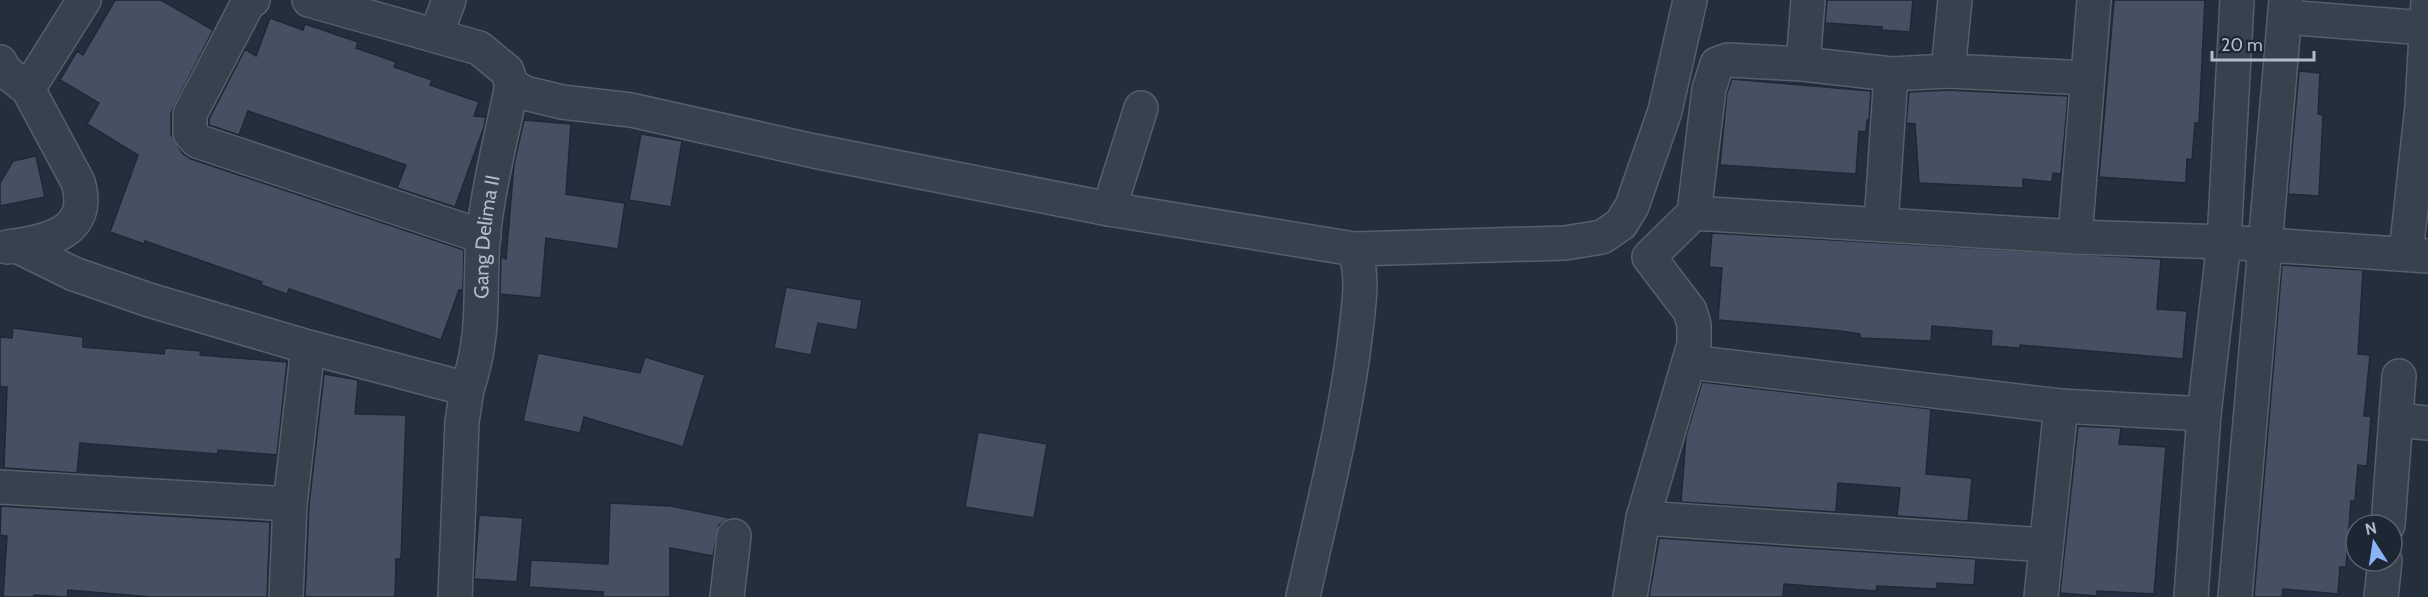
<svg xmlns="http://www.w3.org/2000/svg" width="2428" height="597" viewBox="0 0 2428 597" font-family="Cabin,sans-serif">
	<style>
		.building { fill: #455162; stroke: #1f2835; stroke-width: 1.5 }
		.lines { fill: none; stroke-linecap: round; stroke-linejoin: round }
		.street-casing { stroke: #565f6c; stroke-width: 36 }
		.street { stroke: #38414e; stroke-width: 33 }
		.labels { text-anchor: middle; stroke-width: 4.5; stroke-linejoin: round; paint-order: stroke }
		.street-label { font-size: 20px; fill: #b4bcc9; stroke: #1d2633 }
	</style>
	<rect width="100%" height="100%" fill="#242f3e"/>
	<path class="building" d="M115,0H161L213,30L171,113V134L183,154L191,159L464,250L463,290H459L441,340L289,289L287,294L261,285L262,282L145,241L144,244L110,232L138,155L87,124L99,103L60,80L77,51L83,55Z
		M1827,0H1913L1910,32L1882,30V27L1825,23Z
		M2114,0H2205L2199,123H2195L2192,160L2187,159L2186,183L2099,177Z
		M270,18L303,30L305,24L358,42L356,48L396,62L394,67L432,80L430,85L479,102L474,116L486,117L484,127L455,207L397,188L406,165L248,111L239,135L209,125V119L245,49L256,56Z
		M2299,71L2320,73L2318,114L2323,115L2319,196L2288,194Z
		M1732,79L1871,91L1869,120H1867L1866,132L1859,131L1856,174L1720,165L1727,93Z
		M1948,90L2068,96L2061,174L2053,173L2052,182L2023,179V188L1919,183L1915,124L1906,123L1909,92Z
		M524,120L571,124L566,194L625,203L618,249L546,238L541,298L500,294L501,257L506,259L514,164Z
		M641,134L682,141L671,207L629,200Z
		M36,156L45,197L0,206V183L13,161Z
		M1712,233L2161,259L2157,309L2187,311L2183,359L2020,345V348L1991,346L1992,331L1932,326L1931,341L1860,338V334L1841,331L1718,320L1722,268L1709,267Z
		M2282,265L2363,270L2358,354L2370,355L2364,416H2371L2367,466L2358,465L2355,501H2351L2346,567H2340L2338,594L2283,589L2282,597H2254Z
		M786,287L862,300L857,330L818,323L811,355L774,348Z
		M13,328L83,337V347L164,354L165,348L201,351L200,355L287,362L277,455L218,450V454L80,443L77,473L4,468L7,387H0V337L12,338Z
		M538,353L640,373L645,357L705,375L683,447L584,417L580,433L523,421Z
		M324,374L358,380L355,414L406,415L401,559H396L395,597H305L309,505Z
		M1702,382L1931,409L1926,474L1972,478L1968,521L1897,516L1900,488L1838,483L1836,512L1681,502L1686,436Z
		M2078,426L2121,428L2119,444L2166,447L2154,594L2097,591V596L2060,593Z
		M978,432L1047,444L1034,518L965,507Z
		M610,503L671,506L730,518L719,525L713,556L670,548V597H603V592L529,587L531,560L608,564Z
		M1,506L270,522L267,597H151L68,590L67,597L34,595V597H3L7,536L0,535Z
		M479,515L523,518L517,582L474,579Z
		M1659,538L1976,559L1974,585L1937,583V589L1877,586L1876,591L1784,584L1783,597H1649Z"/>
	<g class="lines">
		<g class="street-casing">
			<g id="street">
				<path d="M253,0L248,3L190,114V133L197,141L484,237"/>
				<path d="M309,0L479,48L507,71L512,85L525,93L562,102L631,110L814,151L1109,209L1354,249L1565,243L1602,237L1621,224L1632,206L1665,111L1690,0"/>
				<path d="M2285,17L2425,28"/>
				<path d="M436,35L449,0"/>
				<path d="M0,62L6,72L28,89L78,182C93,232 48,242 7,247"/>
				<path d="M1803,64L1808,0"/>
				<path d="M1948,71L1955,0"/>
				<path d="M28,89L84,0"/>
				<path d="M1109,209L1141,108"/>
				<path d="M1694,213L2075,237L2224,242L2428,256"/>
				<path d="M1881,224L1891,74"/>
				<path d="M2075,237L2094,0"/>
				<path d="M17,246L74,274L149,300L308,347L467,389L462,422L455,597"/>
				<path d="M2406,253L2422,106L2428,0"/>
				<path d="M1690,362L2061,406L2204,414"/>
				<path id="s1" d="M467,389C486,334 479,294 483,239C488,187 502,135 512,85"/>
				<path d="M2397,420L2428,423"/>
				<path d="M0,487L290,504"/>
				<path d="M1643,518L2044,545"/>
				<path d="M2388,525L2399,376"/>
				<path d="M286,597L290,504L308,347"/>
				<path d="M727,597L734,536"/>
				<path d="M1303,597C1322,509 1346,420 1356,330C1359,303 1364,275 1354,249"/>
				<path d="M1630,597L1643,518L1694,344V325L1690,311L1649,257L1694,213L1709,89L1717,64L1728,60L1803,64L1891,74L1948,71L2087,78"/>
				<path d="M2041,597L2061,406"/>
				<path d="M2191,597L2204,414L2224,242L2237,0"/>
				<path d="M2235,597L2286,0"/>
				<path d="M2381,597L2385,561"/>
			</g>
		</g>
		<use href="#street" class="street"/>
	</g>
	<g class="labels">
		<g class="street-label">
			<text dy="7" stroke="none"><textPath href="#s1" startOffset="154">Gang Delima II</textPath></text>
		</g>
	</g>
	<g transform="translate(2374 543) rotate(348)"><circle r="28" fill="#1d2633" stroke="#59626f" stroke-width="1.5"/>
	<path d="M0-4.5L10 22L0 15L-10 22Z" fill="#8ab4f8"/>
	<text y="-9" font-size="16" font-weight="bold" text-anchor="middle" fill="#b4bcc9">N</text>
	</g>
	<path d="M2212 51v9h102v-9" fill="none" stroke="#b4bcc9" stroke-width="3"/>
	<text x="2221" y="51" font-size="18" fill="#b4bcc9" stroke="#1d2633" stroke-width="4.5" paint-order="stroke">20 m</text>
</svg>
